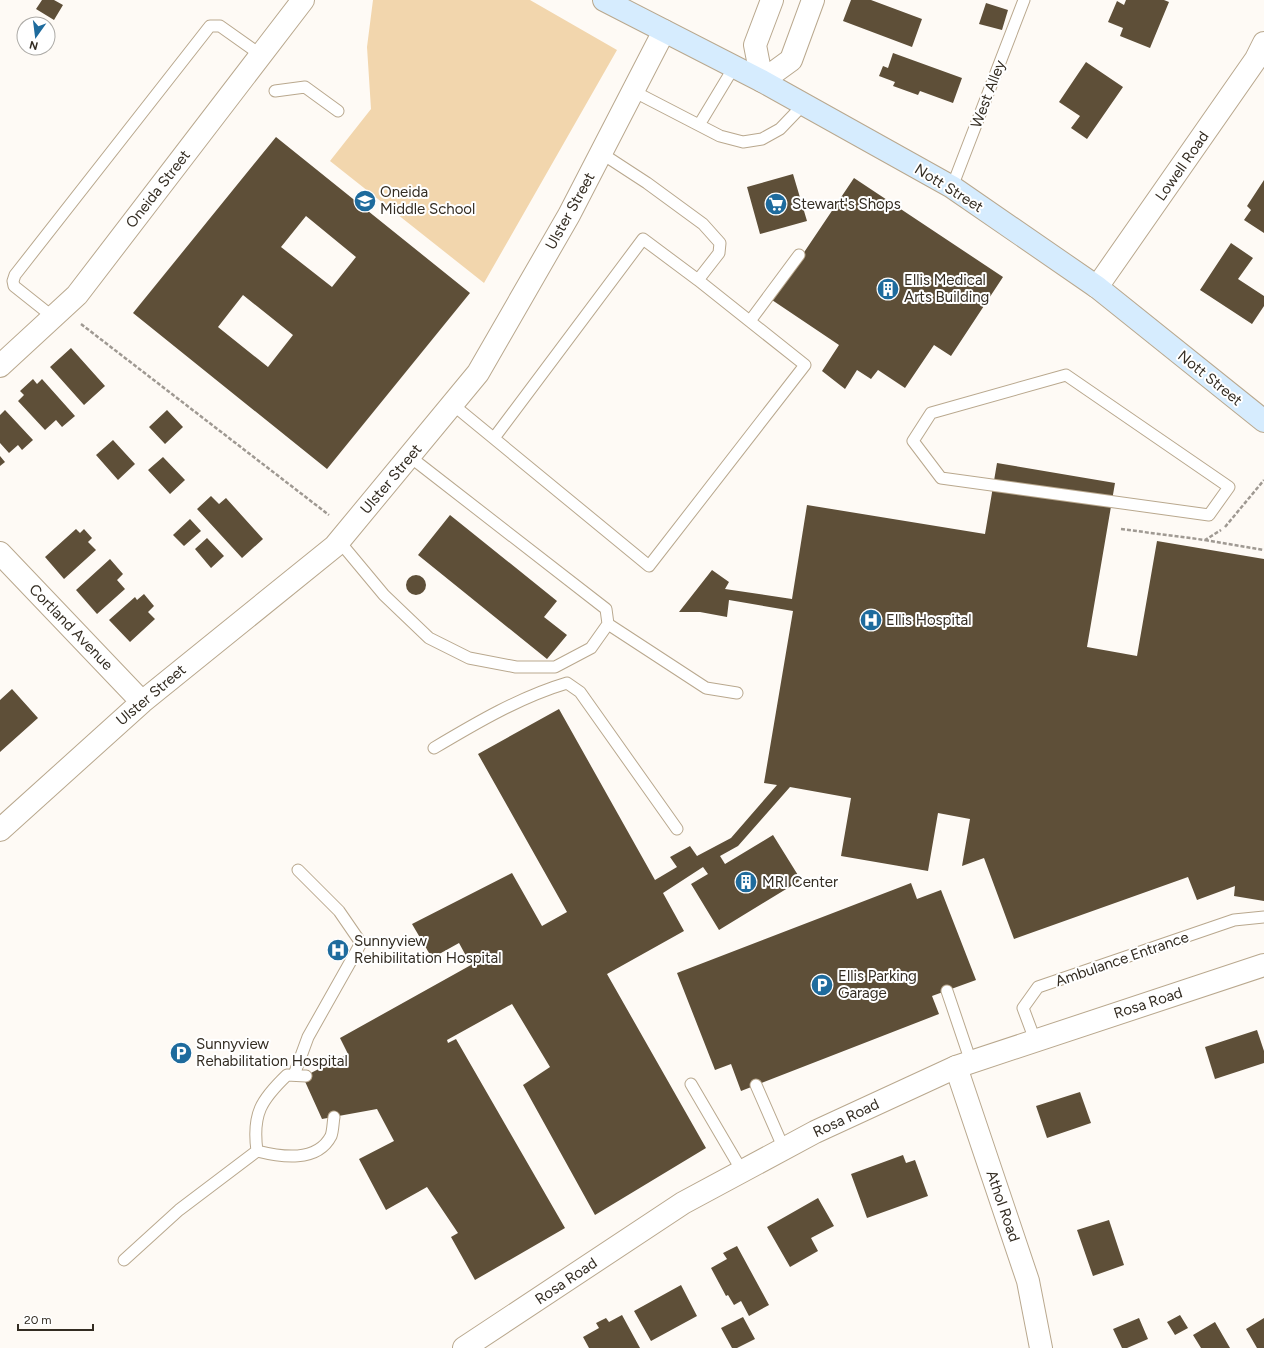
<svg xmlns="http://www.w3.org/2000/svg" width="1264" height="1348" viewBox="0 0 1264 1348" font-family="Figtree,sans-serif">
	<style>
		.green { fill: #f2d6ad }
		.building { fill: #5e4f38; fill-rule: evenodd }
		.lines { fill: none; stroke-linecap: round; stroke-linejoin: round }
		.service-casing { stroke: #b9a88e; stroke-width: 13 }
		.minor-casing { stroke: #b9a88e; stroke-width: 24 }
		.tertiary-casing { stroke: #b9a88e; stroke-width: 24 }
		.secondary-casing { stroke: #b9a88e; stroke-width: 24 }
		.path { stroke: #9f9992; stroke-width: 2.5; stroke-dasharray: 4 2; stroke-linecap: butt }
		.service { stroke: #fff; stroke-width: 11 }
		.minor { stroke: #fff; stroke-width: 22 }
		.tertiary { stroke: #fff; stroke-width: 22 }
		.secondary { stroke: #d6ecfe; stroke-width: 22 }
		.labels { text-anchor: middle; stroke-width: 4; stroke-linejoin: round; paint-order: stroke }
		.street-label { font-size: 15px; fill: #332c22; stroke: #fff }
		.poi-label { font-size: 15px; fill: #332c22; stroke: #fff; text-anchor: start }
	</style>
	<rect width="100%" height="100%" fill="#fefaf5"/>
	<path class="green" d="M373,0H530L617,50L484,283L330,161L371,109L367,47Z"/>
	<path class="building" d="M42,0H54L63,5L54,20L36,9Z
		M851,0H871L922,19L912,47L843,21Z
		M1126,0H1164L1169,2L1150,48L1120,36L1123,28L1108,22L1117,1L1124,5Z
		M986,3L1008,10L1002,30L979,24Z
		M893,53L962,78L953,103L920,91L918,95L893,86L895,82L879,76L883,66L888,68Z
		M1086,62L1123,87L1087,139L1071,128L1080,116L1059,102Z
		M276,137L470,293L327,469L133,313ZM306,216L356,257L332,287L281,247ZM243,295L293,335L268,367L218,327Z
		M793,174L807,221L760,234L747,187Z
		M854,178L1003,277L951,356L934,345L905,388L878,370L871,379L857,370L845,389L822,371L839,345L772,300Z
		M1264,180V233L1244,220L1251,210L1247,206Z
		M1231,243L1253,258L1238,279L1264,296V306L1252,324L1200,290Z
		M71,348L105,386L84,405L50,367Z
		M33,379L37,384L42,379L75,416L62,427L56,420L45,430L18,401L24,395L20,391Z
		M5,410L33,440L22,450L18,445L9,453L0,443V415Z
		M167,410L183,427L165,444L149,427Z
		M113,440L135,464L118,480L96,455Z
		M0,456L5,462L0,466Z
		M163,457L185,480L170,494L148,470Z
		M997,463L1115,483L1087,647L1137,656L1157,541L1264,559V901L1234,896L1235,886L1197,900L1188,877L1014,939L984,858L962,866L970,819L938,813L928,871L841,856L851,798L790,787L738,846L720,856L725,864L773,835L801,880L719,930L691,884L708,874L703,867L663,893L684,931L607,974L706,1148L595,1215L523,1085L550,1067L512,1004L447,1040L448,1043L456,1039L565,1228L475,1280L451,1237L458,1233L427,1187L386,1210L359,1159L394,1141L377,1109L322,1119L303,1077L348,1054L340,1038L471,965L459,943L432,958L412,924L512,873L542,926L567,912L478,754L559,709L655,880L677,867L670,857L690,846L697,856L731,838L777,785L764,783L793,611L729,600L727,617L700,612H679L712,570L729,582L725,589L792,599L807,505L985,534Z
		M211,496L219,504L226,498L263,539L242,558L197,509Z
		M450,515L557,601L544,617L567,635L547,659L418,555Z
		M190,519L201,531L184,546L173,535Z
		M76,529L80,533L84,529L92,538L88,542L96,550L64,579L45,557Z
		M207,538L224,556L211,568L195,549Z
		M110,559L123,574L117,580L125,589L97,614L76,590Z
		M406 585a10 10 0 1 1 20 0a10 10 0 1 1-20 0Z
		M144,594L154,606L148,612L155,619L130,642L109,620L135,597L137,600Z
		M12,689L38,718L0,752V700Z
		M911,883L917,899L941,890L976,980L932,996L939,1014L741,1091L731,1064L715,1070L677,973Z
		M1257,1030L1264,1051V1063L1215,1079L1205,1047Z
		M1080,1092L1091,1123L1047,1138L1036,1106Z
		M903,1155L906,1163L915,1160L928,1196L867,1218L851,1174Z
		M818,1198L834,1226L811,1238L818,1251L790,1267L767,1227Z
		M1109,1220L1124,1265L1093,1276L1077,1230Z
		M737,1246L769,1305L749,1316L741,1301L734,1305L728,1295L726,1296L711,1268L727,1259L723,1253Z
		M681,1285L697,1316L651,1341L634,1311Z
		M622,1315L640,1348H589L583,1337L599,1328L596,1323L606,1318L609,1322Z
		M1180,1315L1188,1328L1175,1335L1167,1322Z
		M743,1317L755,1339L737,1348H732L721,1328Z
		M1139,1318L1148,1339L1127,1348H1122L1113,1329Z
		M1264,1318V1348H1257L1246,1329Z
		M1215,1322L1230,1348H1201L1193,1335Z"/>
	<g class="lines">
		<g class="service-casing">
			<path id="service" d="M275,91L305,87L338,111
				M633,91L720,136L743,142L762,139L780,129L804,104
				M699,125L734,67
				M601,153L647,183L703,224L720,243L719,253L698,280
				M952,187L1024,0
				M53,317L14,286L13,281L15,275L210,26H220L261,55
				M750,321L799,255
				M1066,375L1229,487L1209,515L941,478L913,441L931,413Z
				M452,404L649,566L805,365L698,280L643,239L494,438
				M339,541L384,595L429,638L469,658L516,667H555L591,648L608,624L606,609L409,456
				M608,624L706,688L737,693
				M434,748C476,723 520,697 567,683L580,692L677,829
				M947,991L971,1062
				M1035,1040L1023,1008L1038,987L1234,920L1264,917
				M294,1075L308,1037L361,943L339,911L298,870
				M691,1084L742,1171
				M756,1085L784,1149
				M257,1151C252,1114 261,1100 287,1075L306,1076
				M124,1260L179,1210L257,1151C281,1157 317,1163 331,1136C333,1131 333,1122 334,1117"/>
		</g>
		<g class="minor-casing">
			<path id="minor" d="M772,0L755,45L762,81L791,60L813,0
				M1097,287L1256,59L1264,43
				M0,366L77,295L303,0
				M0,553L142,702
				M0,830L142,702L335,546L478,373L569,215L664,31
				M956,1067L1028,1281L1041,1348"/>
		</g>
		<g class="tertiary-casing">
			<path id="tertiary" d="M464,1348L683,1203L815,1132L956,1067L1264,965"/>
		</g>
		<g class="secondary-casing">
			<path id="secondary" d="M604,0L762,81L952,187L1097,287L1264,421"/>
		</g>
		<path class="path" d="M81,324L329,515
			M1225,527L1264,480
			M1121,529L1205,540L1221,530
			M1205,540L1264,550"/>
		<use href="#service" class="service"/>
		<use href="#minor" class="minor"/>
		<use href="#tertiary" class="tertiary"/>
		<use href="#secondary" class="secondary"/>
	</g>
	<defs>
		<g id="school-disc" transform="scale(1.15)"><circle r="9.5" fill="#1e6b9d" stroke="#fff"/><path d="M0-5L7-2L0 1L-7-2ZM-4 1L0 2.5L4 1V4Q0 6-4 4Z" fill="#fff"/></g>
		<g id="supermarket-disc" transform="scale(1.15)"><circle r="9.5" fill="#1e6b9d" stroke="#fff"/><path d="M-6-5.5h2.5l.6 2H6L4.5 2H-2.5L-4.4-4H-6ZM-1.5 3.2a1.3 1.3 0 1 0 .1 0ZM3 3.2a1.3 1.3 0 1 0 .1 0Z" fill="#fff"/></g>
		<g id="building-disc" transform="scale(1.15)"><circle r="9.5" fill="#1e6b9d" stroke="#fff"/><path d="M-4-6H4V6H1V3H-1V6H-4ZM-2.5-4.3h1.7v1.8h-1.7ZM.8-4.3h1.7v1.8H.8ZM-2.5-1h1.7V.8h-1.7ZM.8-1h1.7V.8H.8Z" fill="#fff"/></g>
		<g id="hospital-disc" transform="scale(1.15)"><circle r="9.5" fill="#1e6b9d" stroke="#fff"/><path d="M-5-5h3v3.5h4V-5h3V5h-3V1.5h-4V5h-3Z" fill="#fff"/></g>
		<g id="parking-disc" transform="scale(1.15)"><circle r="9.5" fill="#1e6b9d" stroke="#fff"/><path d="M-3.5-5.5H1a3.5 3.5 0 0 1 0 7H-1V5.5H-3.5ZM-1-3.4V-.6H.8a1.4 1.4 0 0 0 0-2.8Z" fill="#fff"/></g>
	</defs>
	<g fill-rule="evenodd">
		<use href="#school-disc" x="365" y="201"/>
		<use href="#supermarket-disc" x="776" y="204"/>
		<use href="#building-disc" x="888" y="289"/>
		<use href="#hospital-disc" x="871" y="620"/>
		<use href="#building-disc" x="746" y="882"/>
		<use href="#hospital-disc" x="338" y="950"/>
		<use href="#parking-disc" x="822" y="985"/>
		<use href="#parking-disc" x="181" y="1053"/>
	</g>
	<g class="labels">
		<g class="street-label">
			<text transform="translate(988 94) rotate(-69)" y="5">West Alley</text>
			<text transform="translate(1182 166) rotate(-55)" y="5">Lowell Road</text>
			<text transform="translate(949 188) rotate(32)" y="5">Nott Street</text>
			<text transform="translate(158 189) rotate(-52)" y="5">Oneida Street</text>
			<text transform="translate(570 211) rotate(-61)" y="5">Ulster Street</text>
			<text transform="translate(1210 378) rotate(39)" y="5">Nott Street</text>
			<text transform="translate(391 479) rotate(-50)" y="5">Ulster Street</text>
			<text transform="translate(71 627) rotate(46)" y="5">Cortland Avenue</text>
			<text transform="translate(151 695) rotate(-40)" y="5">Ulster Street</text>
			<text transform="translate(1122 959) rotate(-19)" y="5">Ambulance Entrance</text>
			<text transform="translate(1148 1003) rotate(-18)" y="5">Rosa Road</text>
			<text transform="translate(846 1118) rotate(-25)" y="5">Rosa Road</text>
			<text transform="translate(1003 1206) rotate(71)" y="5">Athol Road</text>
			<text transform="translate(566 1281) rotate(-34)" y="5">Rosa Road</text>
		</g>
		<g class="poi-label">
			<text x="380" y="197">Oneida<tspan x="380" dy="17">Middle School</tspan></text>
			<text x="792" y="209">Stewart's Shops</text>
			<text x="904" y="285">Ellis Medical<tspan x="904" dy="17">Arts Building</tspan></text>
			<text x="886" y="625">Ellis Hospital</text>
			<text x="762" y="887">MRI Center</text>
			<text x="354" y="946">Sunnyview<tspan x="354" dy="17">Rehibilitation Hospital</tspan></text>
			<text x="838" y="981">Ellis Parking<tspan x="838" dy="17">Garage</tspan></text>
			<text x="196" y="1049">Sunnyview<tspan x="196" dy="17">Rehabilitation Hospital</tspan></text>
		</g>
	</g>
	<g transform="translate(36 36) rotate(194)"><circle r="19" fill="#ffffff" stroke="#adaba7"/>
	<path d="M0-3L7 15L0 10L-7 15Z" fill="#1e6b9d"/>
	<text y="-6" font-size="11" font-weight="bold" text-anchor="middle" fill="#332c22">N</text>
	</g>
	<path d="M18 1324v6h75v-6" fill="none" stroke="#332c22" stroke-width="2"/>
	<text x="24" y="1324" font-size="12" fill="#332c22" stroke="#ffffff" stroke-width="3" paint-order="stroke">20 m</text>
</svg>
